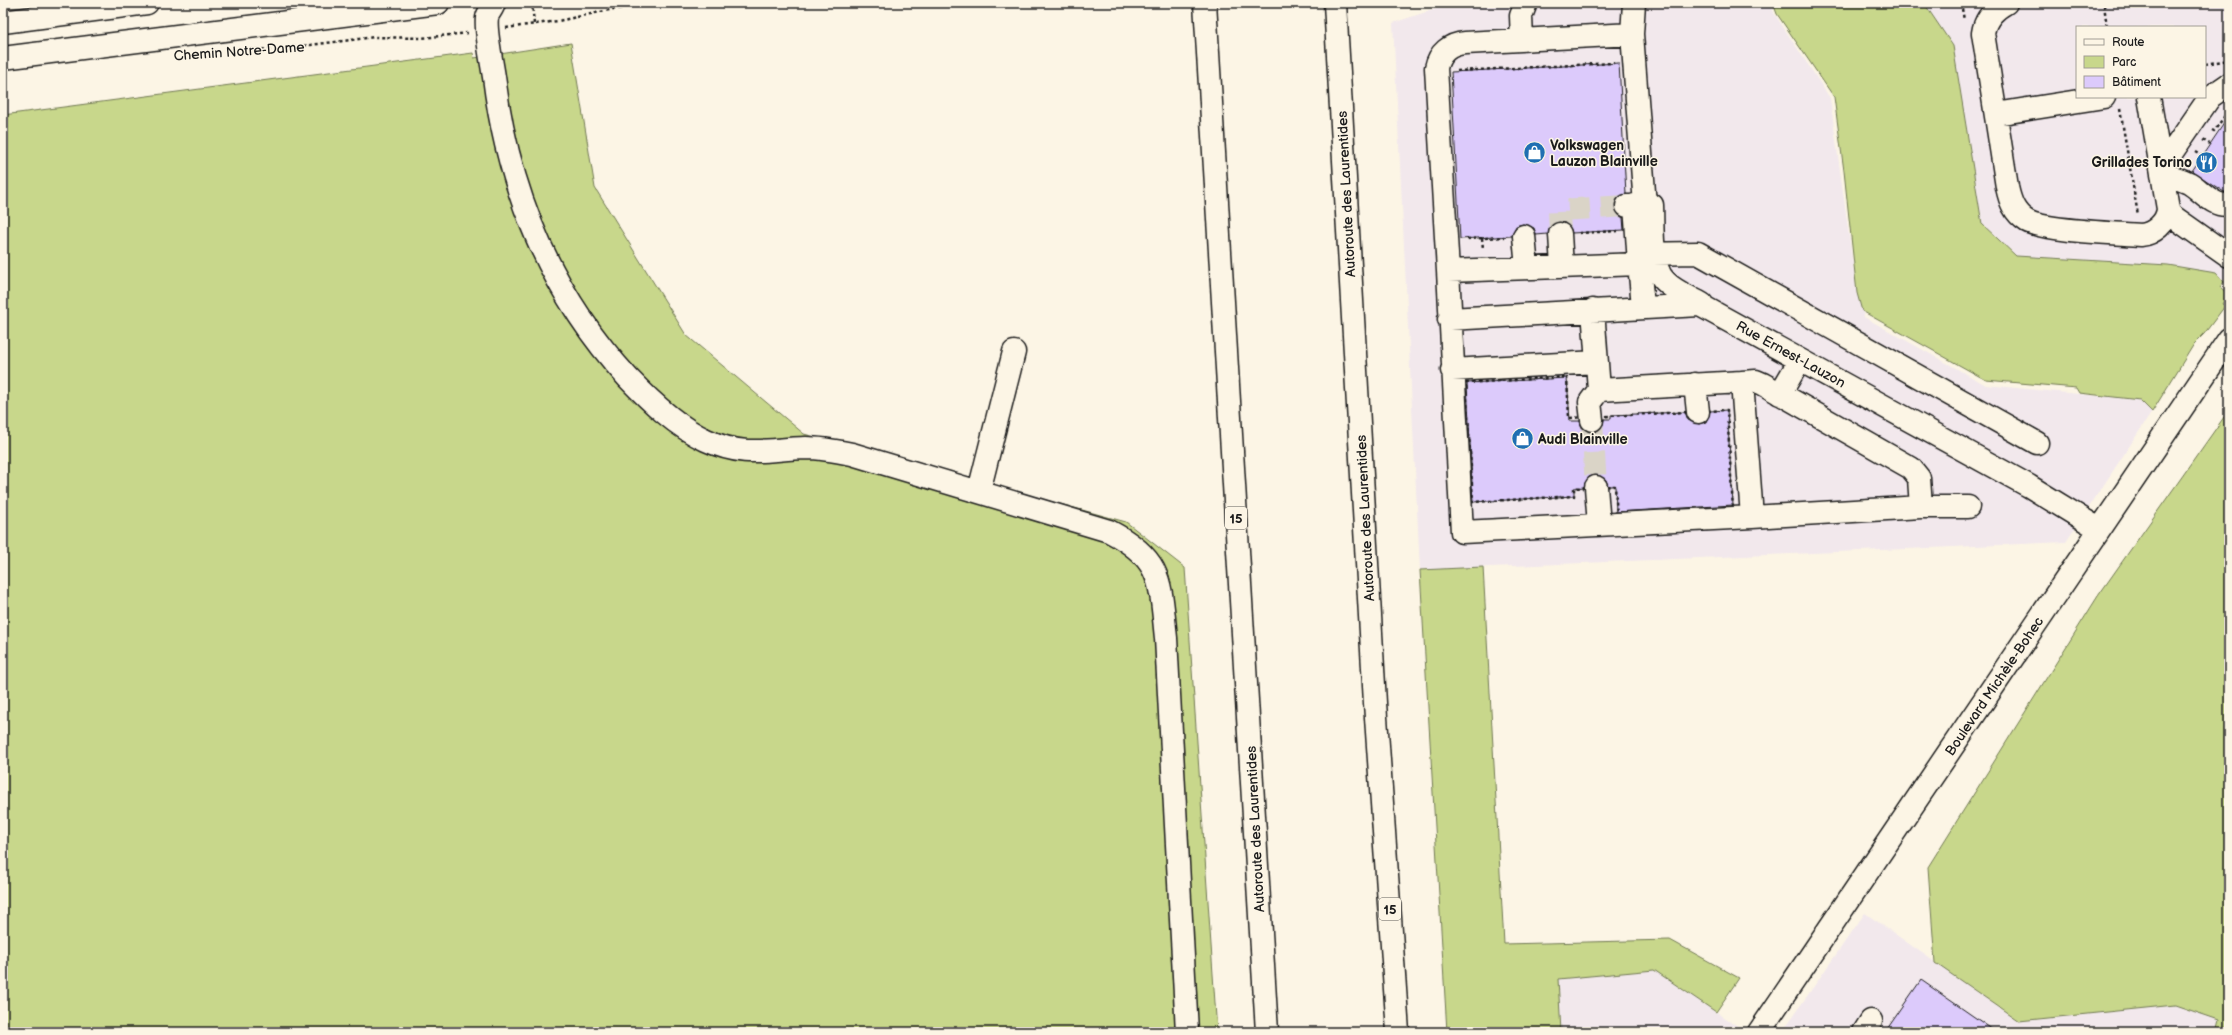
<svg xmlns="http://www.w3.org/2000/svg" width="2232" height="1035" font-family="'Balsamiq Sans',sans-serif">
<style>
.built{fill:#f2e8ec;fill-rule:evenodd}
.green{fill:#c8d78b;stroke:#727a54}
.building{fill:#dccafb;stroke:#1c1c1c}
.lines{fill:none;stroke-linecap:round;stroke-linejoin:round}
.minor-tunnel{stroke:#dad4c7;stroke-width:22;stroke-dasharray:22 11;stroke-linecap:butt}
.minor-casing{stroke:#1c1c1c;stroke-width:25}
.highway-casing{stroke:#1c1c1c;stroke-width:25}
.path{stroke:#1c1c1c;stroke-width:2.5;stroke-dasharray:3 3;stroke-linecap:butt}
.minor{stroke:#fcf5e5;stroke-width:22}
.highway{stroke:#fcf5e5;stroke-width:22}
.labels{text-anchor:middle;stroke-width:3;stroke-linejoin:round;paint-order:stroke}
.shield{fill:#fcf5e5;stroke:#5f5d58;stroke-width:1}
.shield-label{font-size:13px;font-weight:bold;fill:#1c1c1c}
.street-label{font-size:14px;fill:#1c1c1c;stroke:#fcf5e5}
.poi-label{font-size:14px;font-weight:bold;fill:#1c1c1c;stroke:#fcf5e5;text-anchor:start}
</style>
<rect width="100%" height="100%" fill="#fcf5e5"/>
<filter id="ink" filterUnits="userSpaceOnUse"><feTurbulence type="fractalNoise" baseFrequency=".025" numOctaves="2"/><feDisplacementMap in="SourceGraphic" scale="8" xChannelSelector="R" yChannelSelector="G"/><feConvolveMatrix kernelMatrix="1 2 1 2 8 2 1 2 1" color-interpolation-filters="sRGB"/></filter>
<g filter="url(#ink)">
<path class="built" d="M1453,3H1771L1774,13L1830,98L1857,293L1864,317L1986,385L2140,400L2152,412L2066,542L1420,570L1393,23Z
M1924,3H2229V272L2224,280L2216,273L2168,265L2016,256L1982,224L1953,46ZM2077,27H2205V97H2077Z
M1865,913L2019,1021L2175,1005L2219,1020L2216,1032H1782Z
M1654,970L1739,1027L1736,1032H1561L1558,979Z"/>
<path class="green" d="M1773,3H1924L1953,46L1982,224L2016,256L2168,265L2216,273L2224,282L2220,287L2228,294L2222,304L2225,306L2204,334L2194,344L2152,412L2140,400L2079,393L2076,388L1986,380L1862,311L1857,293L1844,171L1834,97L1777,14Z
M571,43L595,188L686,335L804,434L1126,522L1185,568L1217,1032H3V115L473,53L474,58Z
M2229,410V1032H2216L2219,1020L2175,1005L2019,1021L1935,963L1928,867L2098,596Z
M1483,567L1504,944L1670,940L1739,978L1716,1012L1654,970L1558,979L1561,1032H1447L1420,570Z"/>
<path class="building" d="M1619,63L1626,194L1616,200L1615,206L1617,213L1623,218L1624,230L1572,233L1570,227L1560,222L1553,224L1548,234L1536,235L1534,228L1523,224L1516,226L1512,236L1460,239L1451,72Z
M2229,116V192H2224L2192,171Z
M1567,378L1570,421H1580L1582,428L1587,432L1599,430L1603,425L1604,419H1611V415L1685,412L1688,420L1699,424L1706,422L1710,411L1727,410L1733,505L1616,512L1615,486H1608L1606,480L1595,475L1589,477L1584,487L1574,488V496L1473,502L1467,383Z
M1921,980L1996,1032H1885Z"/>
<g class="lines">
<path class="minor-tunnel" d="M1560,234L1559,210L1627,206
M1592,420L1596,487"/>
<defs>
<path id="minor" d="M494,3C493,9 488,12 487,18C485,30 492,63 494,77C508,190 551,294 628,378C650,401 677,427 706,440C745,458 767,449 806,448C822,448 837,451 852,454L1109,531C1163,559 1160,582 1166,638L1187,1032
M2006,3C1993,10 1985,19 1983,33L2007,187C2010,201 2014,213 2027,221C2045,231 2116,233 2141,235C2153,234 2167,223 2168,209L2149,97
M3,22L147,3
M1632,34L1634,3
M1522,40L1521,16L1526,3
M3,58L438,3
M1996,114L2104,97
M2160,163L2168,158L2210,97L2229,84
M2162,175C2171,176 2180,179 2189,183C2200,189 2215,209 2229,204
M1635,205L1639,264
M1627,206L1652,205C1653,225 1650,267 1665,281C1674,291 1690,297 1702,304
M2168,213L2229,256
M1560,234L1562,267
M1524,236L1527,268
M1638,254L1698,253L2037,443
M1448,271L1436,68C1439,53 1450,44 1465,43L1632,34L1645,205
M1643,306L1639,264L1448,271L1462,532L1752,517
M1593,310L1599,390L1742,382L1752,517L1921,507L1919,478L1911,468L1763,384L1756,381L1742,382
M1449,319L1700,305L2029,486L2099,529
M1452,370L1597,362
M1695,384L1698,412
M1780,394L1800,360
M1592,420L1590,402L1599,390
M1596,487L1599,525
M979,491L1014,352
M1921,507H1968
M1759,1032L2229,339
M1864,1032L1871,1021"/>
<path id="highway" d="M1205,3L1267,1032
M1335,3L1375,703L1398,1032"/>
</defs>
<use href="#minor" class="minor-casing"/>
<use href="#highway" class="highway-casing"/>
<path class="path" d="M532,3L534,24
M1961,3L1964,20
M2104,5L2107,27
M506,28L558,21L614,9L656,3
M244,50L278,49L375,37L422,38L468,33
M2205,64L2229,60
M1457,71L1614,63
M2120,109L2138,215
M2212,130L2214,131L2229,110
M2203,140L2210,144
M2195,152L2202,156
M1579,233L1618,231
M1482,238L1483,249
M1467,239L1504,237
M1567,377L1569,418L1727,410L1733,509L1617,516L1615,486L1574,488V496L1473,502L1466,383Z"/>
<use href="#minor" class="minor"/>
<use href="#highway" class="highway"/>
</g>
</g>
<defs>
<symbol id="shop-disc" viewBox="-11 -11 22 22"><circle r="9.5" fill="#1f6fb2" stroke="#fcf5e5"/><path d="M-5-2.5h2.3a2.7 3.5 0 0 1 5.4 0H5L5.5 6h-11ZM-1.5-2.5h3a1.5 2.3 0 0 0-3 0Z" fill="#fff"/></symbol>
<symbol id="restaurant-disc" viewBox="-11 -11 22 22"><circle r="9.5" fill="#1f6fb2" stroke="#fcf5e5"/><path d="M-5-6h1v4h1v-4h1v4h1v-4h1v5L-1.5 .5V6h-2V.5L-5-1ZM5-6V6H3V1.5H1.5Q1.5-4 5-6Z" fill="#fff"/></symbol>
</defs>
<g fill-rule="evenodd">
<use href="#shop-disc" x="1522" y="140" width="25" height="25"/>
<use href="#restaurant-disc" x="2194" y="150" width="25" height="25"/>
<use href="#shop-disc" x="1510" y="426" width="25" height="25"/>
</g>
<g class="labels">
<g class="shield">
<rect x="1225" y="507" width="22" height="22" rx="3"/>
<rect x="1379" y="898" width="22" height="22" rx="3"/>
</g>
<g class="shield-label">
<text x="1236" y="523">15</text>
<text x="1390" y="914">15</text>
</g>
<g class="street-label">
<text transform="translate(239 51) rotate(-4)" y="5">Chemin Notre-Dame</text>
<text transform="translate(1346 194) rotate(-93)" y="5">Autoroute des Laurentides</text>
<text transform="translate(1791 354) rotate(29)" y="5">Rue Ernest-Lauzon</text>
<text transform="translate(1365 518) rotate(-93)" y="5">Autoroute des Laurentides</text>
<text transform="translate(1994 686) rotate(-56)" y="5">Boulevard Michèle-Bohec</text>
<text transform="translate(1255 829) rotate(-93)" y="5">Autoroute des Laurentides</text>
</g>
<g class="poi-label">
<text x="1550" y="150">Volkswagen<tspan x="1550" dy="16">Lauzon Blainville</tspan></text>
<text x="2192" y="167" text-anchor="end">Grillades Torino</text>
<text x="1538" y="444">Audi Blainville</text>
</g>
</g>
<rect width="2232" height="1035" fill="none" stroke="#fcf5e5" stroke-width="16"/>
<rect x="8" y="8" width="2216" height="1019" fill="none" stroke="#1c1c1c" stroke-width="1.5" filter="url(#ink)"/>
<rect x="2076" y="26" width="130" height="72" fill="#fcf5e5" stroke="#a29e95"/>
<rect x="2084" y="39" width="20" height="6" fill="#fcf5e5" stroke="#a29e95"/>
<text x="2112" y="46" font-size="12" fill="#1c1c1c">Route</text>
<rect x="2084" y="56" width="20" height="12" fill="#c8d78b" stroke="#a29e95"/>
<text x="2112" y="66" font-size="12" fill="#1c1c1c">Parc</text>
<rect x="2084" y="76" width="20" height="12" fill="#dccafb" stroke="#a29e95"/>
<text x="2112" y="86" font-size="12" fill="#1c1c1c">Bâtiment</text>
</svg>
